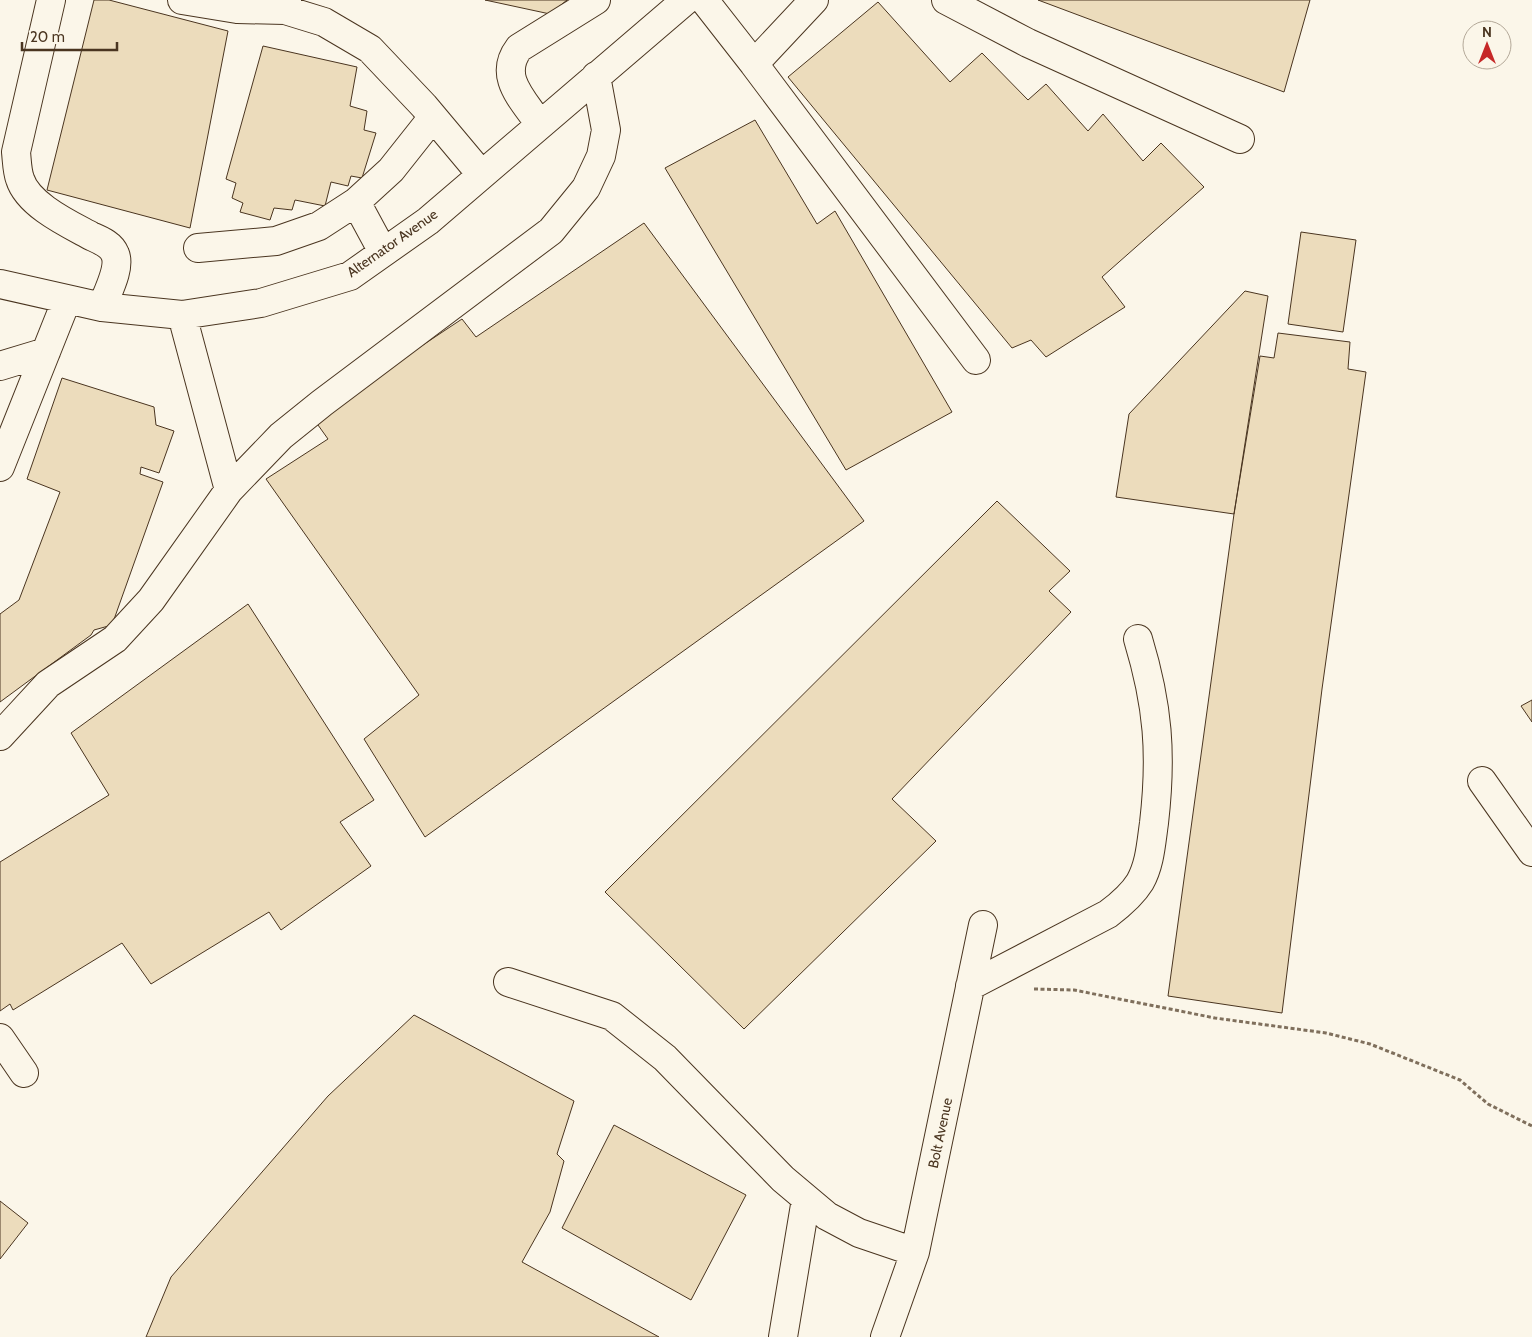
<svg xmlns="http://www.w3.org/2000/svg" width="1532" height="1337" font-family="Cabin,sans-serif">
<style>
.building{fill:#ecdcbc;stroke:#4a3520}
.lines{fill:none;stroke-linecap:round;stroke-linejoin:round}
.minor-casing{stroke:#4a3520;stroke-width:30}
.path{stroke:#7f6f5c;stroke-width:3;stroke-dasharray:4 2.5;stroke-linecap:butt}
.minor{stroke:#fbf6e9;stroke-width:28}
.labels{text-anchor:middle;stroke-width:4;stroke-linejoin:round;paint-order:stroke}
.street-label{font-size:14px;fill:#4a3520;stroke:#fbf6e9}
</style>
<rect width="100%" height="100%" fill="#fbf6e9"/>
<path class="building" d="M94,0H109L228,31L190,228L47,190Z
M485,0H567L550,14Z
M1038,0H1310L1284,92Z
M878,2L950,82L982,53L1028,100L1046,84L1088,131L1103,114L1143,161L1161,143L1204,187L1102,277L1125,307L1046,357L1031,340L1012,348L788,77Z
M263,46L357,67L350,106L367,111L364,130L376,133L362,178L351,176L348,186L331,182L325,206L295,200L292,210L274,208L270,220L240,212L243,203L232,198L236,183L226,179Z
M755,120L817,224L835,211L952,412L846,470L665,168Z
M644,223L864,521L425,837L364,739L419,695L266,479L328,439L313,418L462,319L476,337Z
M1301,232L1356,240L1343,332L1288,324Z
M1245,291L1268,296L1234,514L1116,497L1129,414Z
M1278,333L1350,342L1348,369L1366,372L1322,689L1282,1013L1168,996L1234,514L1260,356L1274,358Z
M62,378L154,407L156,425L174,431L159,473L141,467L140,474L163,482L112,625L94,630L91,635L0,702V614L19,600L60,492L27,479Z
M997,501L1070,571L1049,591L1071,612L892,799L936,841L744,1029L605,892Z
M248,604L374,800L340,822L371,866L281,930L269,912L151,984L122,943L13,1010L10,1004L0,1011V862L109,795L71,733Z
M1532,700V722L1521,706Z
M414,1015L574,1101L557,1154L564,1161L550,1212L522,1262L659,1337H146L171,1277L328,1096Z
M614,1125L746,1195L691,1300L562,1228Z
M0,1201L28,1223L0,1259Z"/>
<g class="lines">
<defs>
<path id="minor" d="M51,0L16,152C17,161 17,171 20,179C28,205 69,224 91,236C100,240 111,244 115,254C121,268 107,293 102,307
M182,0L237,9L285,10L287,0
M704,0L754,64
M814,0L754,64L976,360
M946,0L1028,43L1240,139
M285,10L324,22L370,49L424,106L481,174
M540,125C524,100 497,77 519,48L596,0
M356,202L383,252
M198,248L276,241L319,226L356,202L391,170L433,117
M0,284L102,307L182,315L261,303L350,276L428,221L686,0
M182,315L229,490
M0,366L46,352
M0,467L67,299
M0,736L48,684L115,639L151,600L229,490L281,436L322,403L551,231L586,188L601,156L606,130L596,76
M1482,781L1532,852
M508,982L612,1016L665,1058L783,1179L827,1216L859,1233L915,1252
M970,986L1108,914C1120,905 1132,895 1140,882C1150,864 1151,844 1154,823C1162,754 1158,705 1138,639
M0,1038L24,1073
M783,1337L806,1199
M885,1337L915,1252L983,925"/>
</defs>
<use href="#minor" class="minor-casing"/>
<path class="path" d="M1034,989L1074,990L1215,1018L1326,1033L1370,1044L1460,1080L1488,1104L1532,1126"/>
<use href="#minor" class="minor"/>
</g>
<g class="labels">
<g class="street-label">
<text transform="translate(392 243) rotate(-35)" y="5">Alternator Avenue</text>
<text transform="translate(940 1133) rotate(-78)" y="5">Bolt Avenue</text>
</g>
</g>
<g transform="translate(1487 45)"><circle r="24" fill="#fbf6e9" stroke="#b4a999"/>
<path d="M0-4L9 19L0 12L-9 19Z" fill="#c62828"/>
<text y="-8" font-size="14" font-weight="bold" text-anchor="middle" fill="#4a3520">N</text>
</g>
<path d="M22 42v8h95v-8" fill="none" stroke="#4a3520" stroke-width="2.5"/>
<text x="30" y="42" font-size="15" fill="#4a3520" stroke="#fbf6e9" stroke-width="4" paint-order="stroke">20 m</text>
</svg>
